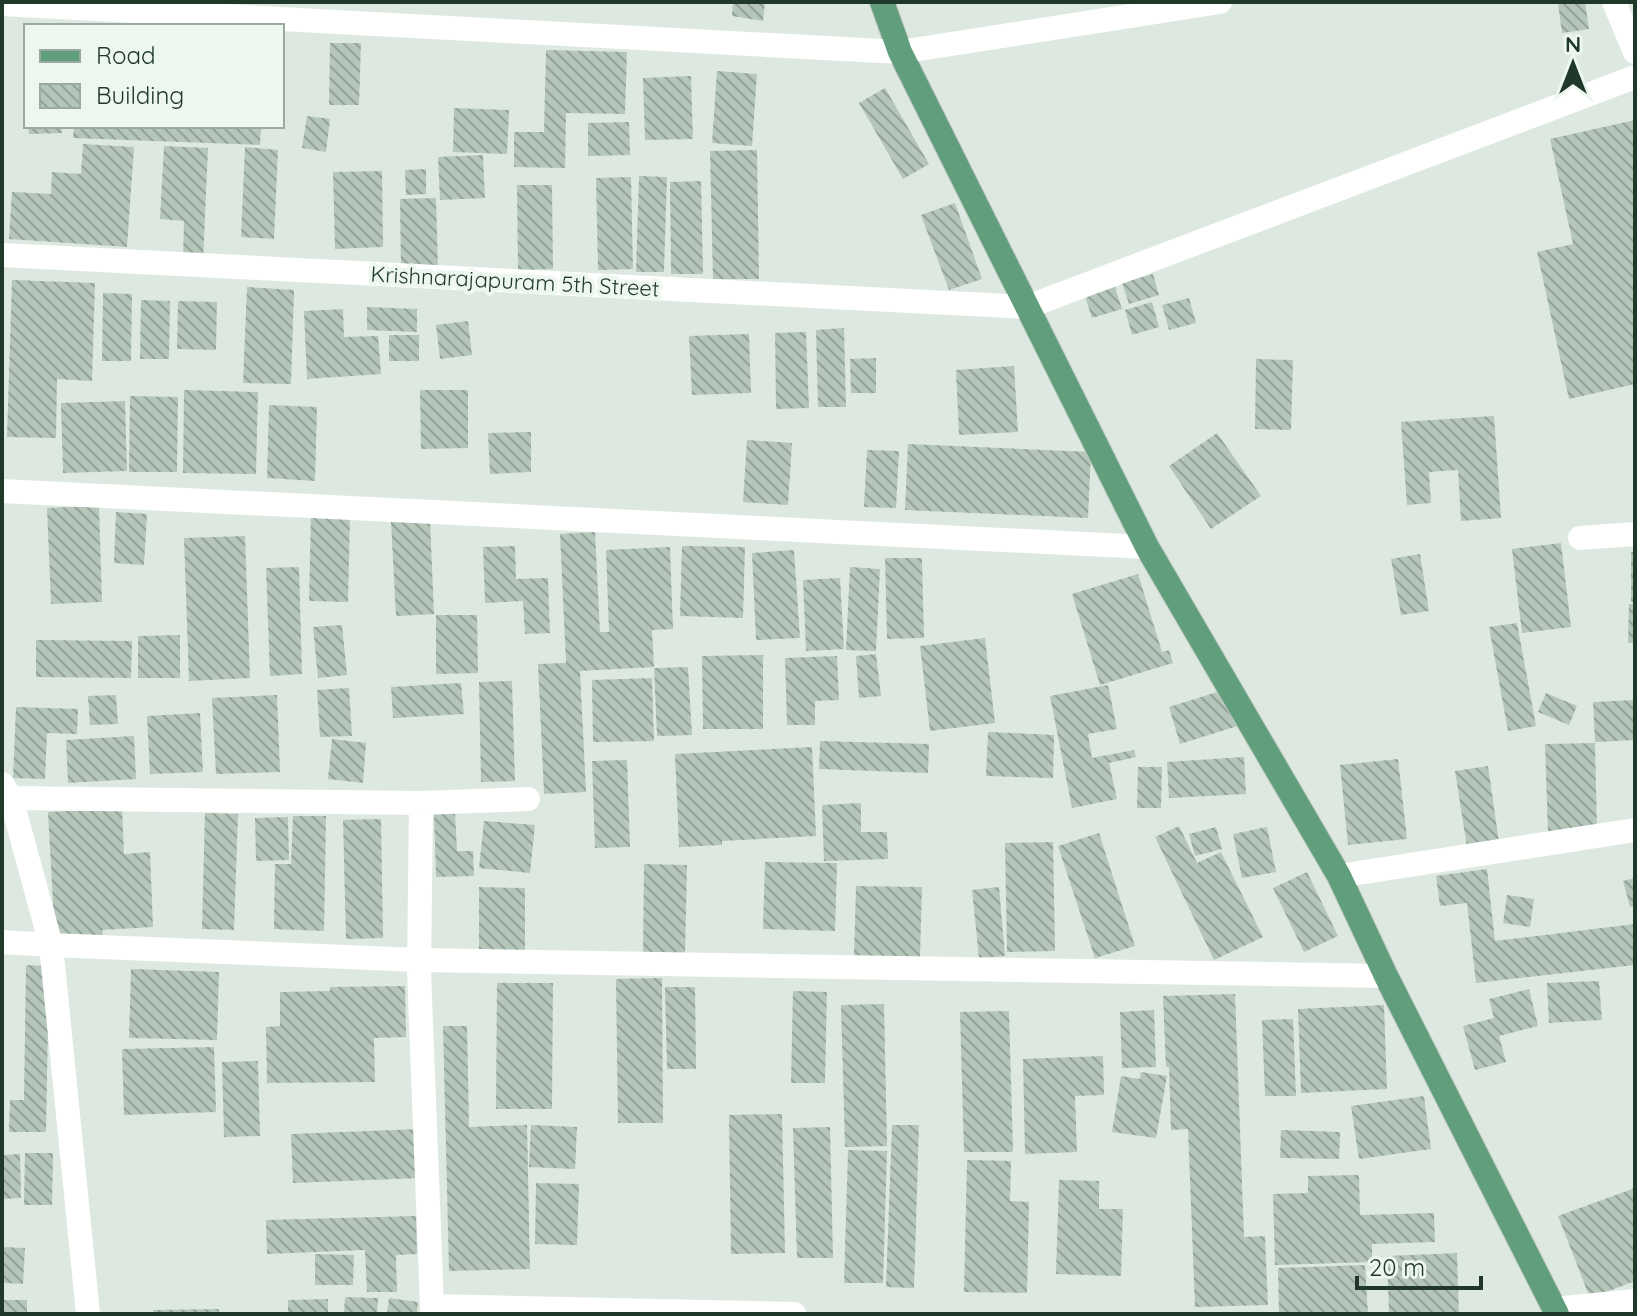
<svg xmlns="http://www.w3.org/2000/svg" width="1637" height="1316" font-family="Quicksand,sans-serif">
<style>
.building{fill:url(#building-back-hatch)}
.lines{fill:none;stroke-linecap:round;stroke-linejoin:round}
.major-casing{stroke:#c0c7c3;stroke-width:26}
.minor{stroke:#fff;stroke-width:24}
.major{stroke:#619f7c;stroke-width:24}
.labels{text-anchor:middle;stroke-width:8;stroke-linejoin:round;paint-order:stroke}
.street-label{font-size:22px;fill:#1f382a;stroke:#edf6ef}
</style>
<defs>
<pattern id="building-back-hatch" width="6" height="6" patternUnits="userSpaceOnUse" patternTransform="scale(2)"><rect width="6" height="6" fill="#b5c6bb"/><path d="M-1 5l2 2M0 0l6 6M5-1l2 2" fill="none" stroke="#93a298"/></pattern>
</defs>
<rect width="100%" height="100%" fill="#dde9e0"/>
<path class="building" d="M733,2H765L763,21L732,16Z
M1585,2L1589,29L1562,33L1558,3Z
M330,43H361L359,105H329Z
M546,50L627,52L625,114L566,113L565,168L514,167V132H544Z
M717,71L757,74L752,146L712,143Z
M691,76L693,139L645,140L643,78Z
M885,88L929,164L903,179L859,103Z
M454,108L509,110L507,154L453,152Z
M307,116L330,119L326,152L302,148Z
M1635,120V384L1569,399L1537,252L1573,244L1550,139Z
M629,122L630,155L588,156V123Z
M28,126H61L62,133L29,134Z
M74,126H261L260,145L73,138Z
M83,144L134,147L127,247L9,239L12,192L51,194L52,172L81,174Z
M164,146L208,148L203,261H183L184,221L160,219Z
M245,147L278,150L274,239L241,237Z
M757,150L759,279H713L710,151Z
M483,155L485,198L440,200L438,157Z
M426,169V194L406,195L405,170Z
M382,171L383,247L335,249L333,172Z
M639,176L667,177L664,272H636Z
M631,177L633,269L598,270L596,178Z
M701,181L703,274H671L670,182Z
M517,185H552L553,269L518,270Z
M436,198L438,269L401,270L400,199Z
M955,203L982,279L949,290L921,215Z
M1153,274L1159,295L1129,304L1122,283Z
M12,280L95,283L92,381L57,379L56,438L7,437Z
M247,287L294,290L291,384L243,383Z
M1115,287L1122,309L1092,318L1085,296Z
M103,293L132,294L131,361H102Z
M1189,298L1196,323L1169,330L1162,305Z
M141,300L170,301L169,359H140Z
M178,301L217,302L216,350L177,349Z
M1152,302L1159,327L1132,335L1125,310Z
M367,307L417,309V332L367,330Z
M343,309L344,337L378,336L381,374L307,379L304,311Z
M468,321L472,355L440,359L436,325Z
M844,328L846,407H818L816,330Z
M806,332L809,408L776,409L775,333Z
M749,334L751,393L692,395L689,336Z
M389,335H419V361H389Z
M876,358V393H851L850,359Z
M1256,359L1293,360L1291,430L1255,429Z
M1014,366L1018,432L959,435L956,370Z
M184,390L258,392L256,474L183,473Z
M420,390H468V448L421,449Z
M130,396L178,397L177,472H129Z
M125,401L127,471L63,473L61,403Z
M269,405L317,407L315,481L267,478Z
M1494,416L1501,518L1461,521L1458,470L1429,472L1431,503L1407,505L1401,422Z
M531,432V472L490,474L488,433Z
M1217,433L1261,496L1211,529L1169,466Z
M747,440L792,443L788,505L743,502Z
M908,444L1091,452L1088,518L905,510Z
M867,450L899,451L896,508L864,507Z
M99,506L102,602L51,604L47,508Z
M116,512L147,514L144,565L114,563Z
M311,513L350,514L348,602L309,601Z
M430,520L434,614L396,616L391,522Z
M595,532L600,632H609L606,550L670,547L673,629L652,630L654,667L580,671L586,792L544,794L538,664L566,663L560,534Z
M245,536L250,678L189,681L184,538Z
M1561,543L1571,627L1522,633L1512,549Z
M515,546L516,579L548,578L550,633L525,634L523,601L485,603L483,547Z
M682,546L745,547L743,618L680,616Z
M794,550L800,638L756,640L752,553Z
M1631,552H1635V602H1631Z
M1420,554L1429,611L1401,615L1391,559Z
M885,558H922L924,638L887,639Z
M299,567L302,674L270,676L266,568Z
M850,567L880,569L876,651L846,650Z
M1138,574L1162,652L1169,650L1173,663L1100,685L1072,594Z
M840,578L844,649L806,651L803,580Z
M1629,604H1635V643H1628Z
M436,615H477L478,673L436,674Z
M1517,623L1536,726L1508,731L1489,627Z
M342,625L347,675L318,678L313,627Z
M180,635V678H138V636Z
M985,638L995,723L930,731L920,646Z
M36,640L132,641L131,678L36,677Z
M876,654L881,696L859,698L856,656Z
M763,655V729H703L702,656Z
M837,656L839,700L815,701V725H787L785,658Z
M688,667L692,735L657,736L654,668Z
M652,678L654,741L593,742L592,680Z
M512,681L515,781L481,782L479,682Z
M461,683L464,714L393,718L391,687Z
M1108,685L1117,729L1088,734L1092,758L1134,750L1136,757L1109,763L1117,799L1072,808L1050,696Z
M349,688L352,736L320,737L317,690Z
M1230,688L1241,725L1180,744L1169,707Z
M1546,693L1577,706L1569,725L1538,712Z
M116,695L118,724L90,725L88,696Z
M277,695L280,772L216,774L212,698Z
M1635,700V740L1595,742L1593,702Z
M16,707L78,709L77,734L47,733L45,779L13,778Z
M200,713L203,772L150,774L147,716Z
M988,732L1054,735L1053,778L986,776Z
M134,736L136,779L68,783L66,740Z
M332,739L366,743L363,783L328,779Z
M820,741L929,744L928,773L819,769Z
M1595,743L1597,832L1548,833L1545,744Z
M812,747L816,836L722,841V845L679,847L675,754Z
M1244,757L1246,794L1169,798L1167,762Z
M1398,759L1407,839L1348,845L1340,765Z
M627,760L630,847L595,848L592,761Z
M1488,766L1499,842L1467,847L1455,771Z
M1138,767H1162L1161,808H1137Z
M861,803V832H887L888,859L824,861L822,805Z
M122,808L124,854L150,852L153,927L102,930L103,936L55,938L48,812Z
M455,812L457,851H473L474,876L436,877L434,813Z
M205,813L238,814L234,930L202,929Z
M293,816H326L324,931L274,929L275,864H291Z
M288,817L289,860L256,861L255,818Z
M381,819L383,938L346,939L343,820Z
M484,821L535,825L530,873L479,868Z
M1179,826L1197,863L1221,852L1263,937L1214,960L1155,837Z
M1216,827L1222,849L1195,856L1189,834Z
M1267,827L1276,872L1242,878L1233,834Z
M1099,833L1135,946L1095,958L1058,846Z
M1053,842L1055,951L1007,952L1005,843Z
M765,862L837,863L835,931L763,929Z
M644,864L687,865L685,954H643Z
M1487,869L1495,941L1635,924V965L1476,983L1467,903L1440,906L1436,876Z
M1307,872L1338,936L1304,952L1273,888Z
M1635,878V906L1630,907L1623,881Z
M856,886L922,887L920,957L854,956Z
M479,887L525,888V956H479Z
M999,887L1005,956L979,958L972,890Z
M1507,895L1534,899L1530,927L1503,923Z
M26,965L49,966L46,1132H9L10,1100H24Z
M131,969L219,972L217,1040L129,1038Z
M662,978L663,1123H618L616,979Z
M1599,981L1602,1020L1549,1023L1547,983Z
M497,983H553L552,1109H496Z
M405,986L406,1037L374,1038L375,1082L267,1083L266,1027L280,1026V992L330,991V987Z
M665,987H695L696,1069H667Z
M1529,989L1538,1026L1499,1036L1506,1062L1475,1070L1463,1026L1494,1018L1489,999Z
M793,991L827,992L825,1083H791Z
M1235,994L1244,1237L1265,1236L1268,1305L1195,1307L1188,1129L1171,1130L1169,1067H1166L1163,996Z
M884,1004L887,1146L845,1147L841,1005Z
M1384,1005L1387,1089L1301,1093L1298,1009Z
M1154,1010L1156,1067L1122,1068L1120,1012Z
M1009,1011L1013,1152H964L960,1012Z
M1293,1019L1296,1096H1265L1262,1020Z
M443,1026H467L469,1127L527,1125L530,1269L449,1271Z
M214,1047L216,1112L124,1115L122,1049Z
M1103,1056L1104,1095L1075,1096L1077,1152L1025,1154L1023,1059Z
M258,1061L260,1136L224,1137L222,1062Z
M1141,1072L1167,1076L1156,1138L1112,1132L1121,1076L1140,1079Z
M1424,1096L1431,1149L1359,1159L1351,1106Z
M782,1114L785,1253L731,1254L729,1115Z
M531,1125L577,1127L575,1169L529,1167Z
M892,1125H919L914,1288L886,1287Z
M830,1127L833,1258H797L793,1128Z
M420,1129L421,1178L293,1183L291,1134Z
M1281,1130L1340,1132L1339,1159L1280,1158Z
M848,1150L887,1151L883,1283H844Z
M25,1153H53L52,1205H24Z
M20,1154L21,1198L2,1199V1155Z
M967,1160L1011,1161L1010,1201L1029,1202L1027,1293L964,1292Z
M1359,1175L1360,1215L1434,1213L1435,1242L1372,1244V1262L1275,1265L1273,1194L1308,1193V1176Z
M1059,1180L1099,1181V1209H1123L1121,1276L1056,1274Z
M536,1183L579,1184L577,1245L535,1244Z
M1635,1188V1281L1590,1298L1558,1216Z
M416,1216L417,1254L396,1255L397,1292H367L365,1250L267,1254L266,1220Z
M2,1247L25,1248L23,1284L2,1283Z
M1457,1253L1459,1314H1389L1387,1256Z
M315,1254L354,1255L353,1285H315Z
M1365,1265L1368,1314H1279L1278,1268Z
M345,1297L378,1298L377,1314H344Z
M389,1298L418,1302L417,1314H387Z
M328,1299V1314H288V1300Z
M2,1300H27V1314H2Z
M219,1309V1314H154L153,1310Z"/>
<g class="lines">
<defs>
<path id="major" d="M882,2L900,52L1147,547L1339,876L1386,976L1557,1314"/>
</defs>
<use href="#major" class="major-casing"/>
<path class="minor" d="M1614,2L1635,52
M2,4L900,52L1220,2
M2,255L1027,307L1635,77
M2,491L1147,547
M1580,538L1635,534
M2,784L11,798L421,803L528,799
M11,798L51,945L419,960L1386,976
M421,803L419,972L432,1306
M1339,876L1635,830
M2,942L51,945L88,1314
M1554,1309L1635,1301
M432,1314V1306L794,1314"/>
<use href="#major" class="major"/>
</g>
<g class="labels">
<g class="street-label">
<text transform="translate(515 281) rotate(3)" y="8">Krishnarajapuram 5th Street</text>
</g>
</g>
<rect width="1637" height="1316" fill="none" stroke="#1f382a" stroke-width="8"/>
<rect x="24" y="24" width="260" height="104" fill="#edf6ef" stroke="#9baaa0" stroke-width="2"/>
<rect x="40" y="50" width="40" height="12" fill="#619f7c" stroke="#9baaa0" stroke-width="2"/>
<text x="96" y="64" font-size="24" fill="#1f382a">Road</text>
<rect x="40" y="84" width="40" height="24" fill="url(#building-back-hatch)" stroke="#9baaa0" stroke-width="2"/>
<text x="96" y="104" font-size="24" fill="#1f382a">Building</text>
<g transform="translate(1573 64)" stroke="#edf6ef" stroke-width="6" paint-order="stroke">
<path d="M0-6L14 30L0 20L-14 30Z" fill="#1f382a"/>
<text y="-12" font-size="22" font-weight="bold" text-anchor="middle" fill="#1f382a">N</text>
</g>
<path d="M1357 1276v12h124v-12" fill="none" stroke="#1f382a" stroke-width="4"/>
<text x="1369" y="1276" font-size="24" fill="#1f382a" stroke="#edf6ef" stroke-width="6" paint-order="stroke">20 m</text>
</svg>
